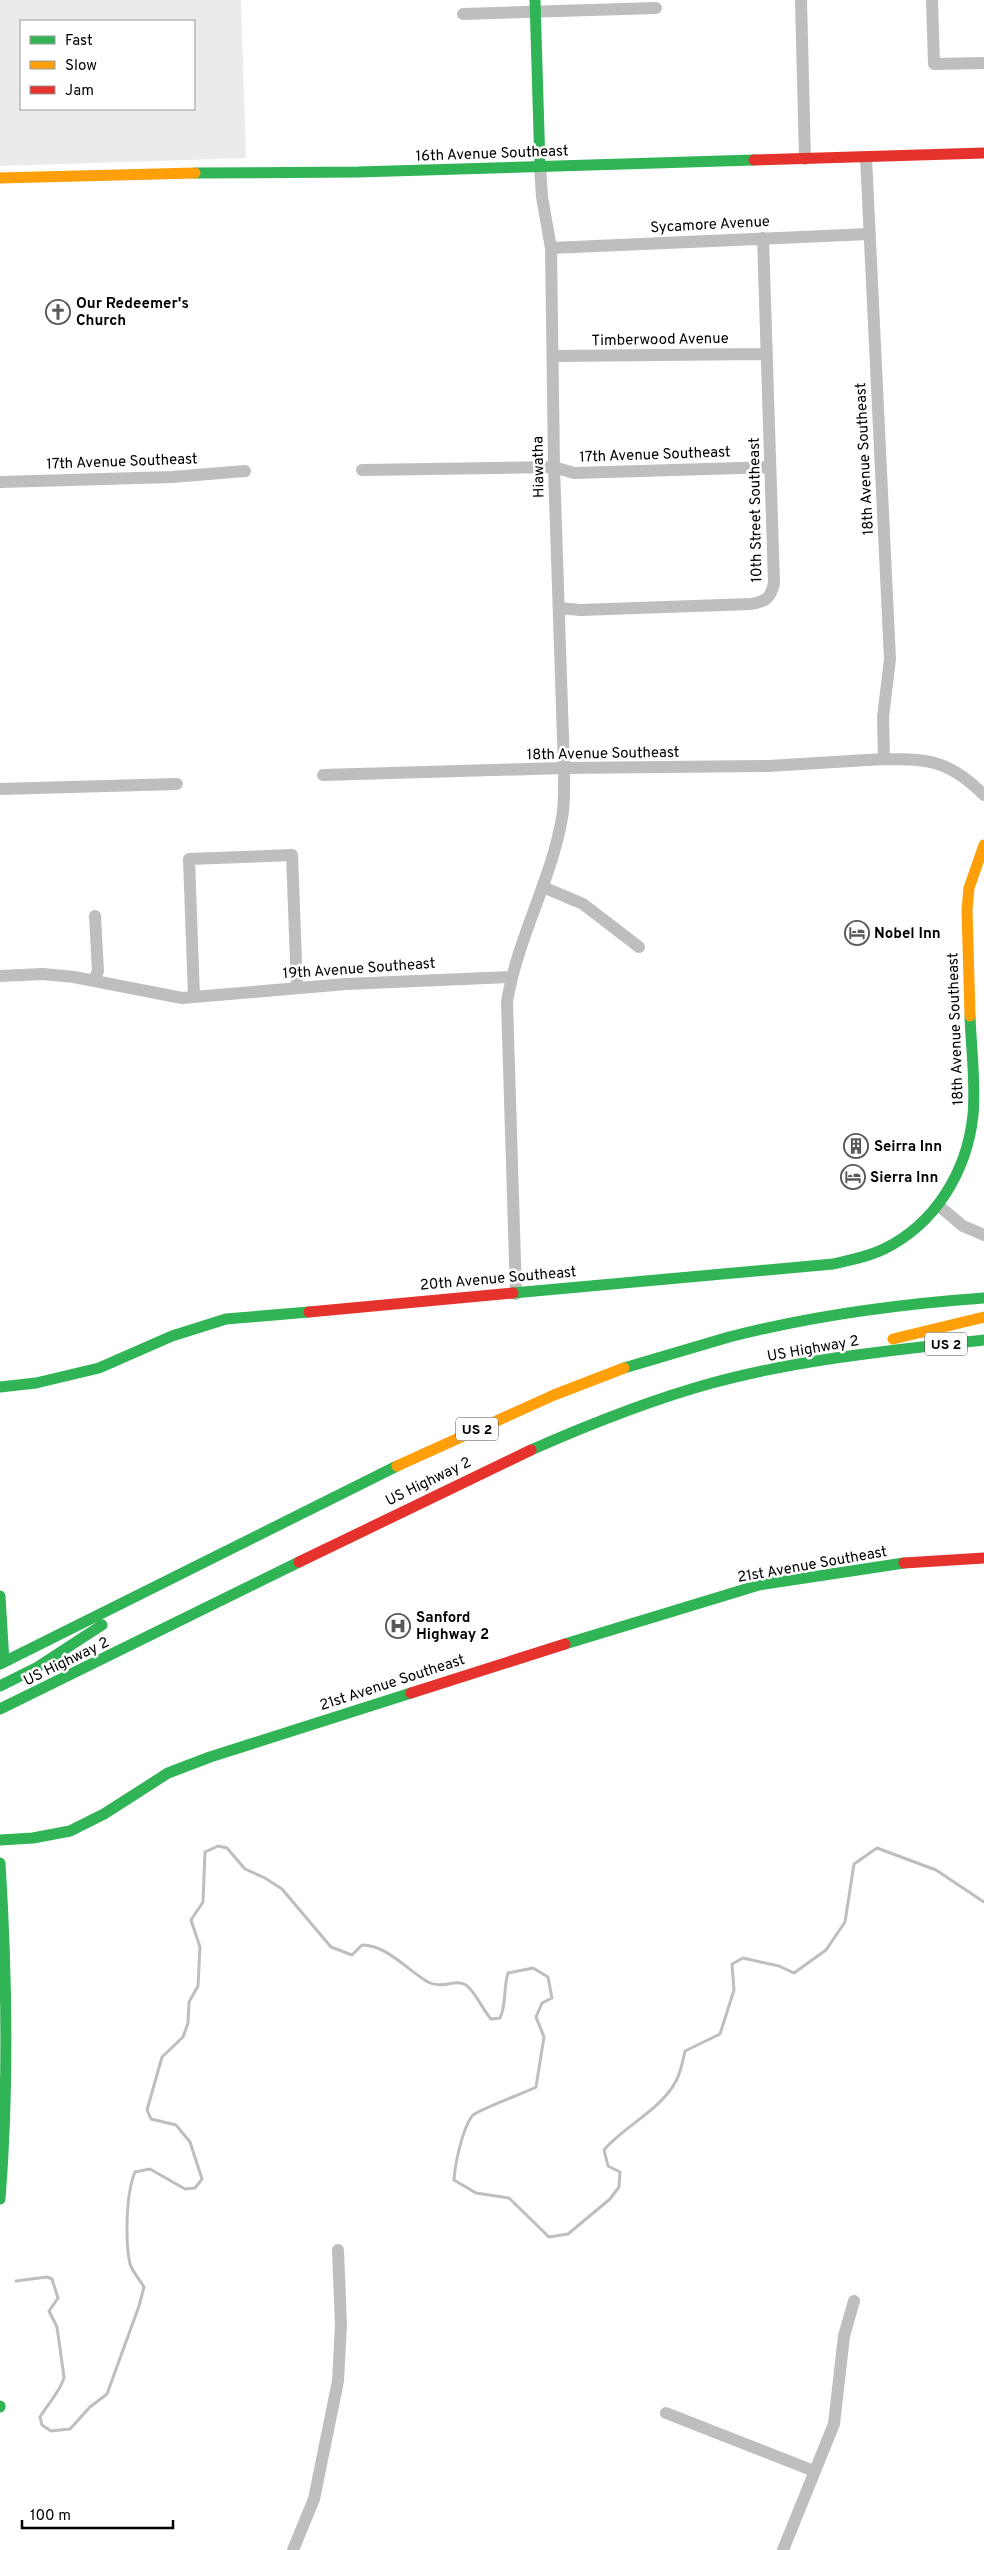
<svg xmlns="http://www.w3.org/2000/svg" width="984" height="2550" font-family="Overpass,sans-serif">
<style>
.green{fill:#ebebeb;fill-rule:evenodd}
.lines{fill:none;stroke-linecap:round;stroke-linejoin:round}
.stream{stroke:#bebebe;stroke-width:3}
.street{stroke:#bebebe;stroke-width:12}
.fast{stroke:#30b455;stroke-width:11}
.slow{stroke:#ff9f0a;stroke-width:11}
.jam{stroke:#e5322d;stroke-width:11}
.labels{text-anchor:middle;stroke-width:5;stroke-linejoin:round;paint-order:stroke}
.shield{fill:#fff;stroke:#4c4c4c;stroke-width:1}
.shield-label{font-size:14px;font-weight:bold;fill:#000}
.street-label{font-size:15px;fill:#000;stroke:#fff}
.poi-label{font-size:15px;font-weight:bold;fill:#000;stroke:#fff;text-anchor:start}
</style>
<rect width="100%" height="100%" fill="#fff"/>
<path class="green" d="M0,0H241L246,158L0,166ZM194,21V109H21V21Z"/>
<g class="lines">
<path class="stream" d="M16,2281L47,2277L52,2279L58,2298L49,2311L57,2327L64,2377C62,2389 47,2405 40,2417L42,2425L51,2431L70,2429L90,2407L107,2394L139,2306L144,2287C140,2280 132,2271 130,2264C125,2241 126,2193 135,2172L150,2169L185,2189L195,2188L202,2179L190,2142L176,2125L151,2119L147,2110L162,2057L183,2037L188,2023L189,2002L198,1986L200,1947L191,1920L203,1902L205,1852L218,1846L227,1848L245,1869L265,1878L282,1889L331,1947L352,1955L362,1945C387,1945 407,1970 428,1982C443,1990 455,1978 466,1985C474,1990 483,2010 491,2019L500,2018C507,2003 503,1988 508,1973L533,1968L548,1977L552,1998L542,2003L536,2017L544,2037L536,2087C525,2093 476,2110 472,2116C462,2130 455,2164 454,2180L476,2193L509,2198L549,2237L568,2234L610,2199L619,2187L620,2172L608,2166L604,2150C625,2125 660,2111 676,2081C681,2072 683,2060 685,2051L720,2034L734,1990L732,1964L743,1958L779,1966L794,1973L826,1950L845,1922L854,1864L877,1848L936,1870L984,1902"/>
<path class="street" d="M801,0L805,159
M932,0L934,64L984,63
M463,14L656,8
M551,248L869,234
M554,356L767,354
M362,470L554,467L574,473L770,467
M0,482L172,477L245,471
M559,608L580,610L751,604C765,602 771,598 774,583L763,238
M884,759C930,759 950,761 984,795
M323,775L564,768L768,766L884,759L883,717L890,659L866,157
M0,789L177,784
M543,887L583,904L639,947
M0,976L43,974L74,977L182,998L346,984L511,977
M94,980L98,971L95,916
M194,997L189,859L292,855L297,988
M939,1206L963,1226L984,1235
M516,1294L507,1002C517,939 551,881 562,818C565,802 564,784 564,768L554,467L551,248L542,197L540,166
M666,2413L814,2471
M293,2550L314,2499L338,2381L341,2325L338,2250
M783,2550L834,2424L844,2336L854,2301"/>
<path class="fast" d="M535,0L540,166
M195,173L358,172L754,160
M513,1293L833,1264C850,1260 868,1257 884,1249C935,1224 967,1172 973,1115C976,1083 971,1048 970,1016
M624,1368C659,1358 694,1347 729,1337C811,1316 900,1304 984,1298
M0,1387L36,1383L99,1368L172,1336L226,1319L309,1312
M531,1450C590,1424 650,1400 712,1383C800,1359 893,1350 984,1340
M0,1596L4,1662
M565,1644L759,1585L904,1563
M0,1664L397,1466
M0,1686L36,1668L102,1625
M0,1709L299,1562
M0,1840L33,1838L70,1831L104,1814L168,1773L210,1757L411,1693
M0,1863C7,1975 9,2087 0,2199
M0,2406V2407"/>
<path class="slow" d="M0,178L195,173
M970,1016L967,910L969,888L984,845
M893,1339L984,1317
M397,1466L554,1395L624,1368"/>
<path class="jam" d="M754,160L984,153
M309,1312L513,1293
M299,1562L531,1450
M904,1563L984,1558
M411,1693L565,1644"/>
</g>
<defs>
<symbol id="church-ring" viewBox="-11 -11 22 22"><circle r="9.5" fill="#fff" stroke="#595959" stroke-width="1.5"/><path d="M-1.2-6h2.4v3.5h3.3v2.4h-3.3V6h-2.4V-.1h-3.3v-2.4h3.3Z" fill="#595959"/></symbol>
<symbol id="hotel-ring" viewBox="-11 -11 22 22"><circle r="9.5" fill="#fff" stroke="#595959" stroke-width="1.5"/><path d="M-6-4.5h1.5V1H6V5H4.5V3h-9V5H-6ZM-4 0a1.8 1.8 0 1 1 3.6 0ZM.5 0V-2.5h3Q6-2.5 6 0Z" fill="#595959"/></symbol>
<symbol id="building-ring" viewBox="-11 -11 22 22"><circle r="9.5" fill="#fff" stroke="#595959" stroke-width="1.5"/><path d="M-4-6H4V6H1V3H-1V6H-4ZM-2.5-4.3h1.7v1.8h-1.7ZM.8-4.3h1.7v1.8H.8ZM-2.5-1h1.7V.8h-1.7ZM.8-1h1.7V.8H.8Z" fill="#595959"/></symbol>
<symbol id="hospital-ring" viewBox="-11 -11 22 22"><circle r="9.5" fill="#fff" stroke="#595959" stroke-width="1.5"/><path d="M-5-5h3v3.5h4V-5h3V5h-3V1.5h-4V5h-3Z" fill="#595959"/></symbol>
</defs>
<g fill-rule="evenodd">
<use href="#church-ring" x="44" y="298" width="28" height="28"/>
<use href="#hotel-ring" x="843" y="919" width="28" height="28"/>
<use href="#building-ring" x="842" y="1132" width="28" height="28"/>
<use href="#hotel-ring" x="839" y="1163" width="28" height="28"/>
<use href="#hospital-ring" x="384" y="1612" width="28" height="28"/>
</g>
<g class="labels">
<g class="shield">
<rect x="925" y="1332.5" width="42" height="23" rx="4"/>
<rect x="456" y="1417.5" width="42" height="23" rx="4"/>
</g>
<g class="shield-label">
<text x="946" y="1349">US 2</text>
<text x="477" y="1434">US 2</text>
</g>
<g class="street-label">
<text transform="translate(492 153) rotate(-2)" y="5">16th Avenue Southeast</text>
<text transform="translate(710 224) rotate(-3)" y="5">Sycamore Avenue</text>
<text transform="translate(660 339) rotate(-1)" y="5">Timberwood Avenue</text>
<text transform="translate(655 454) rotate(-2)" y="5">17th Avenue Southeast</text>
<text transform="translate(864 459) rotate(-93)" y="5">18th Avenue Southeast</text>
<text transform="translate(122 461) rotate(-2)" y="5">17th Avenue Southeast</text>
<text transform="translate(538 467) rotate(-91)" y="5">Hiawatha</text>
<text transform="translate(755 510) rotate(-91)" y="5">10th Street Southeast</text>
<text transform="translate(603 753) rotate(-1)" y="5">18th Avenue Southeast</text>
<text transform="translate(359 968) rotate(-4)" y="5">19th Avenue Southeast</text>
<text transform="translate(955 1029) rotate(-92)" y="5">18th Avenue Southeast</text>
<text transform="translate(498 1278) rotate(-5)" y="5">20th Avenue Southeast</text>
<text transform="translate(813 1348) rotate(-10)" y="5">US Highway 2</text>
<text transform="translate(428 1481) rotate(-26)" y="5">US Highway 2</text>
<text transform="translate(812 1564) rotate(-10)" y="5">21st Avenue Southeast</text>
<text transform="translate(66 1661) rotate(-26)" y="5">US Highway 2</text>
<text transform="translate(392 1682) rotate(-18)" y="5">21st Avenue Southeast</text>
</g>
<g class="poi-label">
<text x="76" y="308">Our Redeemer's<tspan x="76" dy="17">Church</tspan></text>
<text x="874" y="938">Nobel Inn</text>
<text x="874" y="1151">Seirra Inn</text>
<text x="870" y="1182">Sierra Inn</text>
<text x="416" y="1622">Sanford<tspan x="416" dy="17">Highway 2</tspan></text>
</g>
</g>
<rect x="20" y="20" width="175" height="90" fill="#ffffff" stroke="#999999"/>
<rect x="30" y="36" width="25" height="8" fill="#30b455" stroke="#999999"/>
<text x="65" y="45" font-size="15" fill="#000000">Fast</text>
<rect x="30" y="61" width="25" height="8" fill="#ff9f0a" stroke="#999999"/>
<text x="65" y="70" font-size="15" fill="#000000">Slow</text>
<rect x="30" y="86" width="25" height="8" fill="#e5322d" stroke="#999999"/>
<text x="65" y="95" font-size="15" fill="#000000">Jam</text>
<path d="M22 2520v8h151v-8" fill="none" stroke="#000000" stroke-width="2.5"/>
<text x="30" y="2520" font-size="15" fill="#000000" stroke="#ffffff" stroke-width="4" paint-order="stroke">100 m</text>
</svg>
